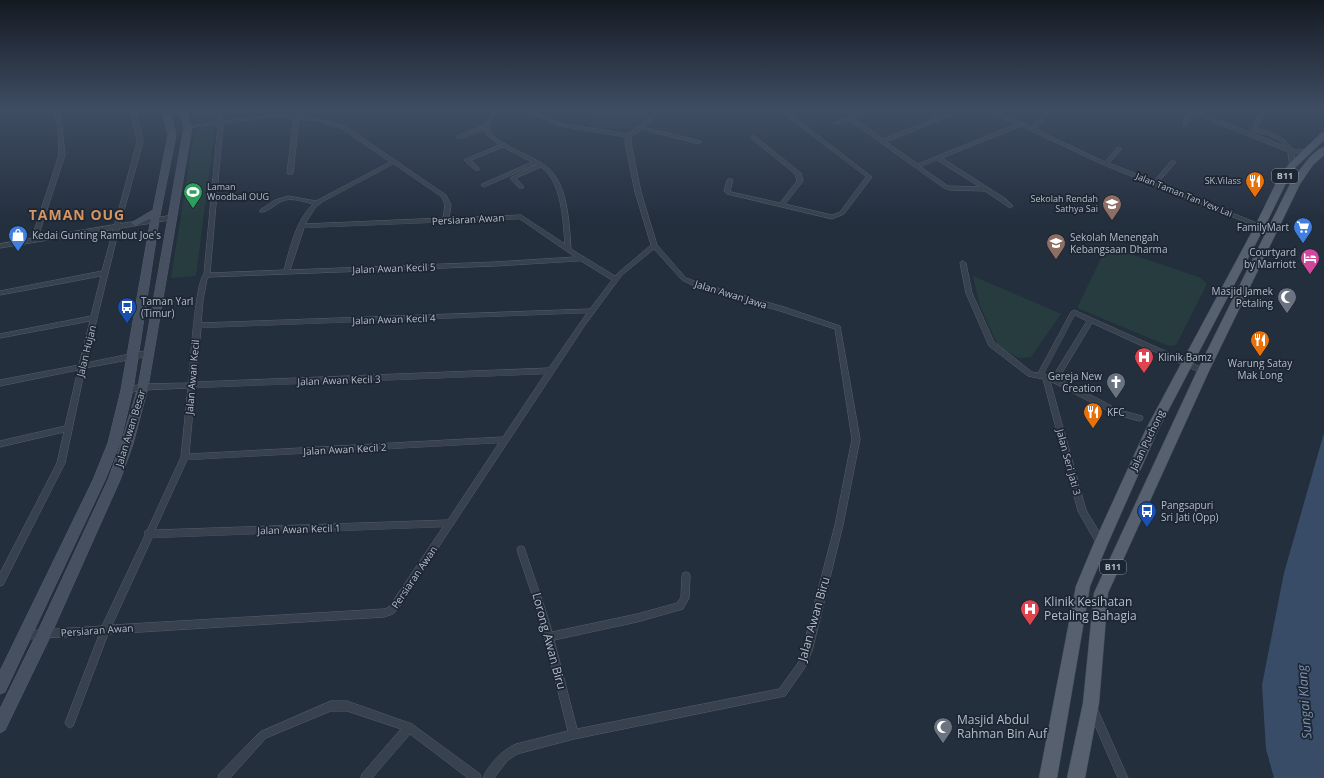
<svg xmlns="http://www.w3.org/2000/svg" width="1324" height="778" font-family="'Open Sans',sans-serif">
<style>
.green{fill:#263c3f}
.water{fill:#394c67}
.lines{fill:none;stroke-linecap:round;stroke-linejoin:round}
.minor-casing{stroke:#565f6c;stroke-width:1}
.tertiary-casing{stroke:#565f6c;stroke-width:1}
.secondary-casing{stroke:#565f6c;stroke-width:1}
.primary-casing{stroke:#414a57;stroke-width:1}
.minor{fill:#38414e;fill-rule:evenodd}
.tertiary{fill:#38414e;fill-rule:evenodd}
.secondary{fill:#465061;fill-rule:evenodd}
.primary{fill:#56606e;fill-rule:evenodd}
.labels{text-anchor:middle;stroke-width:3.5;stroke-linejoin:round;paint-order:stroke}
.shield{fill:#1d2633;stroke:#878f9c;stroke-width:1}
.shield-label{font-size:9px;font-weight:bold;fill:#b4bcc9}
.far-poi-label{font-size:9px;fill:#b4bcc9;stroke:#1d2633;text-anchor:end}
.far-street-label{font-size:9px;fill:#b4bcc9;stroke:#1d2633}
.street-label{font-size:10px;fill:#b4bcc9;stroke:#1d2633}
.poi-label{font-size:10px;fill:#b4bcc9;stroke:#1d2633;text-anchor:start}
.near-poi-label{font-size:12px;fill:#b4bcc9;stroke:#1d2633;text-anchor:start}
.near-street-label{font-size:12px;fill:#b4bcc9;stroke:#1d2633}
.near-water-label{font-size:13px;font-style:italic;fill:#7c92b1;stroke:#1d2633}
.district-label{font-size:14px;font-weight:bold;letter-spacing:1px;fill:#d59563;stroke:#1d2633}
</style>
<rect width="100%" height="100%" fill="#242f3e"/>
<path class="green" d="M190,110H211L216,120L206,123L195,122Z
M603,110H639L649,114L622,130L592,128L589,124Z
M215,127L196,276L171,278L194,133L204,128Z
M1107,246L1201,278L1207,284L1176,345L1169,346L1077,308Z
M973,276L1061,314L1031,357L1019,358L999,348L980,306Z"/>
<path class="water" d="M1324,433V778H1274L1266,749L1262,685L1284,573Z"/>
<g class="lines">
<defs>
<path id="minor" d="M5,110H13L0,115V112Z
M54,110H59L62,127L65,155L37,240L34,242L31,240L59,155L58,127Z
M131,110H136L143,142L120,225L86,363L149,350L152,353L149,356L85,368L65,463L3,585L0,586V573L57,463L64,432L0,447V441L65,426L78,370L0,386V380L79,365L90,321L0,338V334L91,316L101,276L0,295V291L102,271L137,142Z
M215,110H220L223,121L279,114L295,115H297L299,116L320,119L345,126L446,195L451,205L449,218L521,215L565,244C563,220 562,182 541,167L516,178L524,187L523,188H519L510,178L537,165L536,164L484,187L481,185L482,184L532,162L503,147L471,160L479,168V170H475L464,160L499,145L486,134L485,129L461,138H457V136L485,125V123L494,110H499L489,123L490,133C505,147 526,153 543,164C568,179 569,222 571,249L615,276L618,273L651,245L635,192L625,143L626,137L560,126L523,110H530L563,124L628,134L636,128V126H639L657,110H663L643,127L701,141L702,142L699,144L641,129L631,137V143L641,192L657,245L686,278L700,283L784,307L840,326L860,439L843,525L812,651L804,669L785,696L574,739L517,754L507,761L494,778H483C489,764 502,750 516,744L568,731L538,612L517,550L518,547L521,546L524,547L525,550L546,612L552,632L637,614L677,603L681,597L682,576L683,573L686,572L689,573L690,576L689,598L683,609L637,622L554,640L577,729L779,689L798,663L802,651L835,525L852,439L835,329L780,311L696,287L682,280L654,249L622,275L585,325L397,610L393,614L384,617L108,634L73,726L70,728L67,726L65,723L99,635L25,639L22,638L21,635L22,632L25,631L102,626L145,535V531H147L181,457L188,388L143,390L127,393L125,392L123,390L125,388L127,387L143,384L189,383C190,365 195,283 204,274L218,124L188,128L186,127L188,126L218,122ZM279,116L294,118L287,173L288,174H292L293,173L299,119L319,121L341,128L390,162L316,201L288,196L275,200L260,210V212C268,213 277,202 285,200C294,198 305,202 313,204C296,220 290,248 284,270L210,273L223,124ZM394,164L442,197L445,205L443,218L305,224L315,208L322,202ZM520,219L575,257L495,262L290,270L304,228ZM581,261L612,280L590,309L201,323L203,300L207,279L209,277L495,266ZM587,313L549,368L196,382L201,328ZM545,374L503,437L189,454L195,388ZM499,443L448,520L155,530L187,460ZM443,527L391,604L387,608L384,609L112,625L152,538Z
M779,110H785L872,177L844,214L832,219L727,194L724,191L727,180L730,178L733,180L730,191L731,192L780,203L797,181L795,174L751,138V136L753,135L801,173L803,181L785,204L832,215L840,212L866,177Z
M864,110H872L854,118L883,139L957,110H965L886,142L918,164L1016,124L985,110H992L1031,127L1047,110H1052L1035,129L1105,162L1117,148H1121V150L1109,163L1154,181L1171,161H1175V163L1158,183L1274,230L1275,231L1272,233L1270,232L1104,165L1021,126L942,158L1006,199L1013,206L1010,208L985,191L950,190L944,188L849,120L837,124L835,123ZM937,160L980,187L948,186L921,167Z
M1188,110H1194L1251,133L1260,110H1265L1257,129C1272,132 1285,136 1293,150H1306L1309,152L1306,154L1294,153L1295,166L1292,168L1290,167L1288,152L1192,113L1187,125H1183V124ZM1256,132C1267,134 1279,138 1286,147L1255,134Z
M963,261L966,263L972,293L994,342L1032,372L1038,373L1071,312L1074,310L1205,369L1206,371L1205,373H1201L1092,323L1059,378L1119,410L1142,416L1143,418L1142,420L1139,421L1114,414L1050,381L1086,510L1104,540L1105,543L1104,546L1101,547L1098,546L1078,511L1043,379L1028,376L989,346L966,293L960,263ZM1075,315L1087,321L1053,376L1044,374Z
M331,701H347L412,724L480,774L481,778H468L410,734L372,778H361L362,774L401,729L347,711H331L266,738L230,778H218L219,774L260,732Z
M1093,704L1096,706L1128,778H1118L1088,709L1090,706Z"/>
<path id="tertiary" d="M173,215H176V219L0,248V244Z"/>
<path id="secondary" d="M162,110H170L176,135L159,220L133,390L120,443L105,480L5,692L0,694V671L93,480L108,443L121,390L151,218L135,226L131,223L153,210L168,135Z
M178,110H186L192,127L148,387L133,444L120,480L49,639L5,730L0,733V709L39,629L108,480L121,444L138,387L184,127Z"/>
<path id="primary" d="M1324,132V140L1295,168L1288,179L1265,226L1158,430L1108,543L1090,586L1057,778H1039L1076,586L1094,543L1146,429L1255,226L1278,179L1289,164L1321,133Z
M1324,147V155L1313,165L1300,184L1209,371L1108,593L1099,703L1085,778H1067L1083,703L1094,593L1197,371L1290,184C1298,173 1311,151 1324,147Z"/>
</defs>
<use href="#minor" class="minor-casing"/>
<use href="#tertiary" class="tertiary-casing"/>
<use href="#secondary" class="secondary-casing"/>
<use href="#primary" class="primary-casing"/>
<use href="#minor" class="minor"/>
<use href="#tertiary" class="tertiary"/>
<use href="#secondary" class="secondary"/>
<use href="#primary" class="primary"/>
</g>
<linearGradient id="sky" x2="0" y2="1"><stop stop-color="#141a22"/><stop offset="0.5" stop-color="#3f4d63"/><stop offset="1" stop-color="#3f4d63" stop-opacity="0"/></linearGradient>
<rect width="1324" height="219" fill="url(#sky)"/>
<defs>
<symbol id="restaurant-pin" viewBox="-11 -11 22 30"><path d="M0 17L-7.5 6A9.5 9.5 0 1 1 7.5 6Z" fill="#e8710a" stroke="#1d2633"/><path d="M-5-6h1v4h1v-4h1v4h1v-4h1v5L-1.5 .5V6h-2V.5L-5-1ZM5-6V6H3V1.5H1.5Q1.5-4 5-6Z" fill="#fff"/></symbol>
<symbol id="stadium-pin" viewBox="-11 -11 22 30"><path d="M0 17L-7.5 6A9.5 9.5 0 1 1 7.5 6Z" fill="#2e9e5b" stroke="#1d2633"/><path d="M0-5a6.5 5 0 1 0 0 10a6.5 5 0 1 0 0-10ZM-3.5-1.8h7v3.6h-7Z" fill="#fff"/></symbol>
<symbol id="school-pin" viewBox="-11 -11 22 30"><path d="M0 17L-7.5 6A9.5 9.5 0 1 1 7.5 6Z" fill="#8d6e63" stroke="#1d2633"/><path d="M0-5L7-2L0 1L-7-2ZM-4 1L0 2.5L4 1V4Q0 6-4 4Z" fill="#fff"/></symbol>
<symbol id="supermarket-pin" viewBox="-11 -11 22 30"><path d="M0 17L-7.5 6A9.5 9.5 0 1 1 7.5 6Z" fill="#3f7fe0" stroke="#1d2633"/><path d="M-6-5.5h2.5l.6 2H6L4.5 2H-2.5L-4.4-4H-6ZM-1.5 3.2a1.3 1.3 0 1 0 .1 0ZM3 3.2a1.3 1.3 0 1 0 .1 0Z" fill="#fff"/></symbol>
<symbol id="shop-pin" viewBox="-11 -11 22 30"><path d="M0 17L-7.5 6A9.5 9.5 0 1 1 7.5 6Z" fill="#3f7fe0" stroke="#1d2633"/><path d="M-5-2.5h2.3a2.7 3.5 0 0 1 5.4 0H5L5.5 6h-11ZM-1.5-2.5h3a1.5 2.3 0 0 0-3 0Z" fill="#fff"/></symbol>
<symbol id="hotel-pin" viewBox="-11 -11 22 30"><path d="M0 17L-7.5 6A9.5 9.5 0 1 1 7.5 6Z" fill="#d1479c" stroke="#1d2633"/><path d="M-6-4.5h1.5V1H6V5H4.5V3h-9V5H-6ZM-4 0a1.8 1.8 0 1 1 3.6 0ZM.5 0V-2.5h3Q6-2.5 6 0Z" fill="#fff"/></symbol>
<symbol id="mosque-pin" viewBox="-11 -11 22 30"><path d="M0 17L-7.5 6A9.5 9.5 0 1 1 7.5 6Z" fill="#6b7280" stroke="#1d2633"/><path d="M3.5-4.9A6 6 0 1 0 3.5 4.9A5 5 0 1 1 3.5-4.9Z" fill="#fff"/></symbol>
<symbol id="bus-pin" viewBox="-11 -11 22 30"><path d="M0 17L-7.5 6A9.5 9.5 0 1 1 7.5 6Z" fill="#1a4fb4" stroke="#1d2633"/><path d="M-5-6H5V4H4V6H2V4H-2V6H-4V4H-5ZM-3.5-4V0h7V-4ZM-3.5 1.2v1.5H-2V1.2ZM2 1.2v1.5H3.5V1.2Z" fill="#fff"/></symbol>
<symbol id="hospital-pin" viewBox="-11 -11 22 30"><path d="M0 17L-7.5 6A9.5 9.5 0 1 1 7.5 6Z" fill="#e0444e" stroke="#1d2633"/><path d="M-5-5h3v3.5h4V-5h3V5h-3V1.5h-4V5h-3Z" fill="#fff"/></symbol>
<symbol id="church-pin" viewBox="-11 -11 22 30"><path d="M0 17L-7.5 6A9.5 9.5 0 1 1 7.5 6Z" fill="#6b7280" stroke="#1d2633"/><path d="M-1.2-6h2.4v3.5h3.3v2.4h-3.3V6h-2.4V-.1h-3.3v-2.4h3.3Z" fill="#fff"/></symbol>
</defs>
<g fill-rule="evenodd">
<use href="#restaurant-pin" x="1244" y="170" width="22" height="30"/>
<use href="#stadium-pin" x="182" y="181" width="22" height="30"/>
<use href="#school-pin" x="1101" y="193" width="22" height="30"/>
<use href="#supermarket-pin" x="1292" y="216" width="22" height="30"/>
<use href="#shop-pin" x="7" y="224" width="22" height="30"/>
<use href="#school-pin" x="1045" y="232" width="22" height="30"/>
<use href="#hotel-pin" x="1299" y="247" width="22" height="30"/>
<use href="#mosque-pin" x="1276" y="286" width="22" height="30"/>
<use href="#bus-pin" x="116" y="296" width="22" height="30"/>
<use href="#restaurant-pin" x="1249" y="329" width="22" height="30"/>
<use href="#hospital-pin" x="1133" y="346" width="22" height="30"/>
<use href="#church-pin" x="1105" y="371" width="22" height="30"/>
<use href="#restaurant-pin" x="1082" y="401" width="22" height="30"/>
<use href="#bus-pin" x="1136" y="500" width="22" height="30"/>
<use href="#hospital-pin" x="1019" y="598" width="22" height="30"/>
<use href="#mosque-pin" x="932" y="716" width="22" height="30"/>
</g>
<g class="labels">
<g class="shield">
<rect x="1272" y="169" width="26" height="14" rx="3"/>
<rect x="1100" y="560" width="26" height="14" rx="3"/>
</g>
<g class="shield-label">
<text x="1285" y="179">B11</text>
<text x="1113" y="570">B11</text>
</g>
<g class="far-poi-label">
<text x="1241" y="184">SK.Vilass</text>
<text x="207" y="190" text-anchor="start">Laman<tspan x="207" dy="10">Woodball OUG</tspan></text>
<text x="1098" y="202">Sekolah Rendah<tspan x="1098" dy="10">Sathya Sai</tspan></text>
</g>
<g class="far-street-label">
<text transform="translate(1184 195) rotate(22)" y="3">Jalan Taman Tan Yew Lai</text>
</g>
<g class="street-label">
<text transform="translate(468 219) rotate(-3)" y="4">Persiaran Awan</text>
<text transform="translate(394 268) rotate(-2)" y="4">Jalan Awan Kecil 5</text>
<text transform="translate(731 294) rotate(17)" y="4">Jalan Awan Jawa</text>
<text transform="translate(394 319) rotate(-2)" y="4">Jalan Awan Kecil 4</text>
<text transform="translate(86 351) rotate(-76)" y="4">Jalan Hujan</text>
<text transform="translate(192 377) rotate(-85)" y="4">Jalan Awan Kecil</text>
<text transform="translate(339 380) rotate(-2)" y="4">Jalan Awan Kecil 3</text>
<text transform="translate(130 428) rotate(-73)" y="4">Jalan Awan Besar</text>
<text transform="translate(1147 440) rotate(-64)" y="4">Jalan Puchong</text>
<text transform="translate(345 449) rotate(-3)" y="4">Jalan Awan Kecil 2</text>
<text transform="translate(1069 462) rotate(75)" y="4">Jalan Seri Jati 3</text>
<text transform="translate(299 529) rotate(-2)" y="4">Jalan Awan Kecil 1</text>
<text transform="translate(414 577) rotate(-56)" y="4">Persiaran Awan</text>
<text transform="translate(97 630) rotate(-4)" y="4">Persiaran Awan</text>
</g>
<g class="poi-label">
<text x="1289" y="231" text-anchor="end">FamilyMart</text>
<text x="32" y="239">Kedai Gunting Rambut Joe's</text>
<text x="1070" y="241">Sekolah Menengah<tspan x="1070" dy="12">Kebangsaan Dharma</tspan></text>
<text x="1296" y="256" text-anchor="end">Courtyard<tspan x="1296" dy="12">by Marriott</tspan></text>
<text x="1273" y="295" text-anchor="end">Masjid Jamek<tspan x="1273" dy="12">Petaling</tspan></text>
<text x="141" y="305">Taman Yarl<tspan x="141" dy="12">(Timur)</tspan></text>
<text x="1158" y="361">Klinik Bamz</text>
<text x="1260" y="367" text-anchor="middle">Warung Satay<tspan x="1260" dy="12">Mak Long</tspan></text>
<text x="1102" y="380" text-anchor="end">Gereja New<tspan x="1102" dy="12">Creation</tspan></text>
<text x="1107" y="416">KFC</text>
<text x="1161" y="509">Pangsapuri<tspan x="1161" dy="12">Sri Jati (Opp)</tspan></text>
</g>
<g class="near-poi-label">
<text x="1044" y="606">Klinik Kesihatan<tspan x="1044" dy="14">Petaling Bahagia</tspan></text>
<text x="957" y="724">Masjid Abdul<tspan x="957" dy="14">Rahman Bin Auf</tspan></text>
</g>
<g class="near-street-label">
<text transform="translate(814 619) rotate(-74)" y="4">Jalan Awan Biru</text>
<text transform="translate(549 641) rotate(75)" y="4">Lorong Awan Biru</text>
</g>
<g class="near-water-label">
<text transform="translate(1304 702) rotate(-94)" y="5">Sungai Klang</text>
</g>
<g class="district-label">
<text x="77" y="220">TAMAN OUG</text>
</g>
</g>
</svg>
